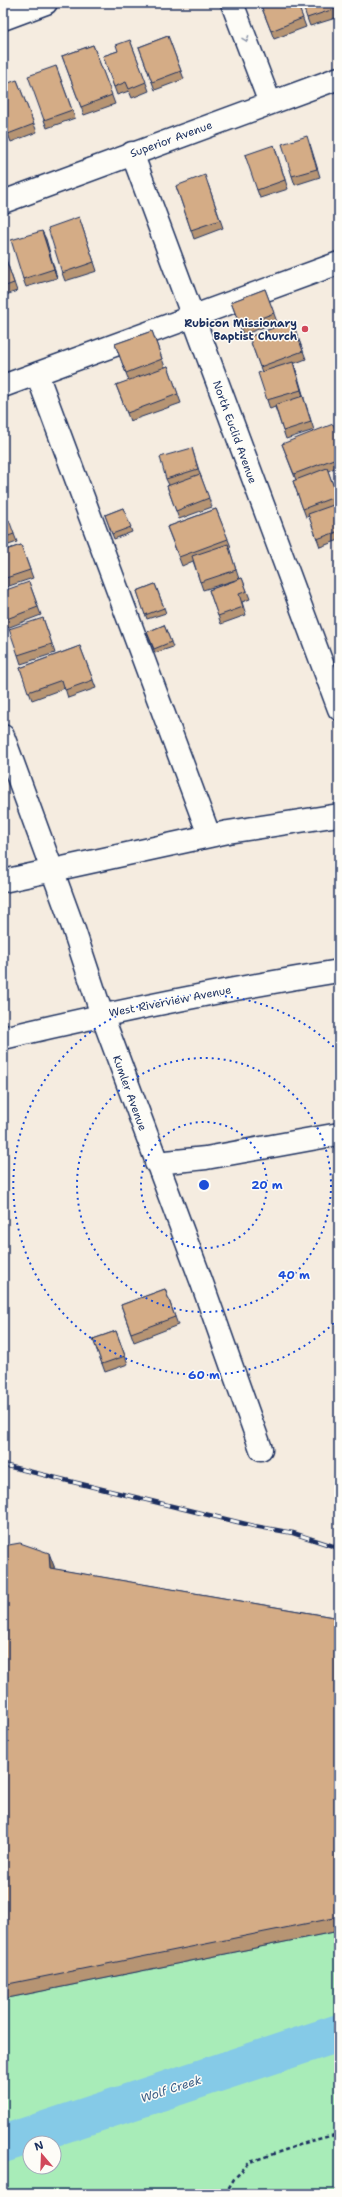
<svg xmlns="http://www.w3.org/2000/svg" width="342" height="2197" font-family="'Shantell Sans',sans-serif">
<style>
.green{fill:#a8ecb8;stroke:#628e8b;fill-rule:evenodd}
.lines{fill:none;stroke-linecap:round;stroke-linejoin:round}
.river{stroke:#85cae7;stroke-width:38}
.minor-casing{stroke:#1b2f5e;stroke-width:25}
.path{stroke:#1b2f5e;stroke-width:2.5;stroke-dasharray:4 3;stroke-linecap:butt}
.minor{stroke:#fdfcf7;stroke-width:22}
.rail-casing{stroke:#1b2f5e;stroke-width:4.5}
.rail{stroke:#fdfcf7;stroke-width:3;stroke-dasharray:9;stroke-linecap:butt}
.wall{fill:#b69473;stroke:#1b2f5e}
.shaded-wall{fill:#94785e;stroke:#1b2f5e}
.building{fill:#d4ac86;stroke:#1b2f5e}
.oneway{stroke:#8c96aa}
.ring{fill:none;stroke:#1d4ed8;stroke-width:2;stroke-dasharray:2 4}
.poi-dot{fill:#d1495b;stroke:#fdfcf7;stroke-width:1.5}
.labels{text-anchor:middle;stroke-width:3;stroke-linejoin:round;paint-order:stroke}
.street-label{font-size:11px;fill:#1b2f5e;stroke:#fdfcf7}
.poi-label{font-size:11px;font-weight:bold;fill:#1b2f5e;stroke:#fdfcf7;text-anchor:end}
.water-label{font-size:12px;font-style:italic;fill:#3b5e87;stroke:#fdfcf7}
.centre{fill:#1d4ed8;stroke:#fdfcf7;stroke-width:2}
.ring-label{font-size:12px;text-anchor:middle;font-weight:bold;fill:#1d4ed8;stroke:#fdfcf7;stroke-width:3;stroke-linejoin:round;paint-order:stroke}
</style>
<rect width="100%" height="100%" fill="#f5ece0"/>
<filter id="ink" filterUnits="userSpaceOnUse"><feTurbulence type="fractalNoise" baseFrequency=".025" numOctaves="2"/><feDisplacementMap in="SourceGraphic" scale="8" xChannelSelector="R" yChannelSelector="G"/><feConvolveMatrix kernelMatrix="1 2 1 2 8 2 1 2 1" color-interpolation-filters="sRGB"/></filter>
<g filter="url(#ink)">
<path class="green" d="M339,1931V2194H3V1999ZM30,2143H54V2167H30Z"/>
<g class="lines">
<path class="river" d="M3,2144L339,2033"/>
<defs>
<path id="minor" d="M232,3L270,103
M3,19L46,3
M132,153L339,709
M3,202L339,78
M37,374L209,835
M3,386L339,263
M3,736L73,927L102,1015L202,1283L261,1449
M3,881L228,832L339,815
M3,1038C114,1012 226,989 339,971
M156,1163L206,1158L339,1134"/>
</defs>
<use href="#minor" class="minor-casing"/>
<path class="path" d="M225,2194L234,2179L250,2162L314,2140L339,2134"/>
<use href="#minor" class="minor"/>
<defs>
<path id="rail" d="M3,1465L254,1526L293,1533L339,1548"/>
</defs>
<use href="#rail" class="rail-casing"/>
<use href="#rail" class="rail"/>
</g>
<path class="wall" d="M260,3H297L306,27L274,39Z
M336,3L339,13V17L310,26L307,18Z
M168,36L184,79L155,90L139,47Z
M130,40L149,91L132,98L129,91L117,95L103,56L118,51Z
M93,45L115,104L84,115L62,56Z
M56,66L75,118L47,128L44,120Z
M17,80L37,132L11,142L3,121Z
M310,144L320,177L295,185L292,176Z
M274,145L288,189L260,198L257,190Z
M208,184L223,228L194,239L176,186Z
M79,217L97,271L65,281L62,273Z
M42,231L57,278L26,287L23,279Z
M3,251L17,291L3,296Z
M265,289L277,322L243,335L231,302Z
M292,321L306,359L293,364L314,430L286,439L275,407L270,409L267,400L262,372L249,337Z
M152,331L165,367L168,366L181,403L130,421L116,385L129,381L115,344Z
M339,439V466L328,471L339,501V540L320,547L309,516L306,517L293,481L296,480L282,444Z
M192,448L200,474L212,507L179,519L167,486L169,485L166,479Z
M123,508L132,532L114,539L105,515Z
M216,509L231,547L229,548L239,579L203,590L193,561L182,566L167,527Z
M3,511L7,521L14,534L17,542L3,547Z
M21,545L33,578L3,588V551Z
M242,578L250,599L242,602L246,615L221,624L209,590Z
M29,582L41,615L7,628L3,619Z
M155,584L166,613L147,619L137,591Z
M43,618L55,653L21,664L18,655Z
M164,625L173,647L155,653L147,632Z
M80,646L96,688L68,698L65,688L32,700L20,668Z
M165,1289L178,1325L134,1342L121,1305Z
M116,1331L128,1364L105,1372L93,1339Z
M3,1546L54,1566V1569L339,1618V1931L3,1999Z"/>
<path class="shaded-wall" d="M42,231L46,239L57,278L54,269Z
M293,362L296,370L304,398L301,390Z
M49,1553L54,1566L55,1581L50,1568Z"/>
<path class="building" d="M260,3H297L303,18L271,31Z
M302,3H336L337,8L307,18Z
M168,36L181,71L152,82L139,47Z
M130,40L146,82L129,89L126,82L114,87L103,56L118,51L116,45Z
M93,45L112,95L81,107L62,56Z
M56,66L72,110L44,120L28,76Z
M17,80L34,124L8,134L3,121V85Z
M307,136L317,169L292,176L282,144Z
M274,145L285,180L257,190L245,155Z
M205,175L220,220L191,230L176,186Z
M79,217L94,262L62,273L48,228Z
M42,231L54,269L23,279L11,240Z
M3,251L14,283L3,287Z
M265,289L274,313L240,326L231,302Z
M292,321L303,351L260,367L249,337Z
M152,331L162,359L126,373L115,344Z
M293,362L301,390L267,400L258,373Z
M168,366L178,394L127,413L116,385Z
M303,396L311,422L283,431L275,405Z
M333,424L339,439V457L294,474L282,444Z
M192,448L198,469L166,479L160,457Z
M327,468L337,496L303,509L293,481Z
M200,474L209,498L176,511L167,486Z
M339,503V531L317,539L308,514Z
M123,508L131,527L112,534L105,515Z
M216,509L228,539L179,557L167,527Z
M3,511L7,521L9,520L14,534L3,538Z
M228,544L236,570L200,582L192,556Z
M21,545L30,570L3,579V551Z
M242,578L247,591L239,594L243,607L218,616L209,590Z
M29,582L38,607L4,620L3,618V591Z
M155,584L164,608L145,615L137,591Z
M43,618L52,644L18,655L9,629Z
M164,625L171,642L154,649L147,632Z
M80,646L93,680L65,690L62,680L28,692L20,668Z
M165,1289L175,1317L131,1333L121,1305Z
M116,1331L125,1356L102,1364L93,1339Z
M20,1543L49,1553L50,1568L339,1618V1917L3,1985V1546Z"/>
<defs><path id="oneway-chevron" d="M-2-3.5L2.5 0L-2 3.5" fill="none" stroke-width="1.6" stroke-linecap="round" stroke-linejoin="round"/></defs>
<use class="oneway" href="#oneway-chevron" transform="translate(246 39) rotate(69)"/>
</g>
<g class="ring">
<circle cx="204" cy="1185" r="63"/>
<circle cx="204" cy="1185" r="127"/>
<path d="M338 1319A190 190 0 1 1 338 1051"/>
</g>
<circle class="poi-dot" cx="305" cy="329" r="4"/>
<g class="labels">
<g class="street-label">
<text transform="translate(171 139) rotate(-20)" y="4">Superior Avenue</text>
<text transform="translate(235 432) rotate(70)" y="4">North Euclid Avenue</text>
<text transform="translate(170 1001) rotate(-11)" y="4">West Riverview Avenue</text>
<text transform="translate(130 1093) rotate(70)" y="4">Kumler Avenue</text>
</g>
<g class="poi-label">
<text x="297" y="327">Rubicon Missionary<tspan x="297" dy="13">Baptist Church</tspan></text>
</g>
<g class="water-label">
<text transform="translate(171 2089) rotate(-18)" y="4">Wolf Creek</text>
</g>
</g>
<circle cx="204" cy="1185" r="6" class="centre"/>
<g class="ring-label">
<text x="267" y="1189">20 m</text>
<text x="294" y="1279">40 m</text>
<text x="204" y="1379">60 m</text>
</g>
<rect width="342" height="2197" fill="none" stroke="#fdfcf7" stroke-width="16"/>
<rect x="8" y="8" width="326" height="2181" fill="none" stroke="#1b2f5e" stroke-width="1.5" filter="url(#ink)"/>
<g transform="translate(42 2155) rotate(341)"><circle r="19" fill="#fdfcf7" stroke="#a3aaba"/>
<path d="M0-3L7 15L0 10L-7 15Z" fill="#d1495b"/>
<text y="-6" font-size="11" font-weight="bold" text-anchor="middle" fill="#1b2f5e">N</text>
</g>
</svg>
